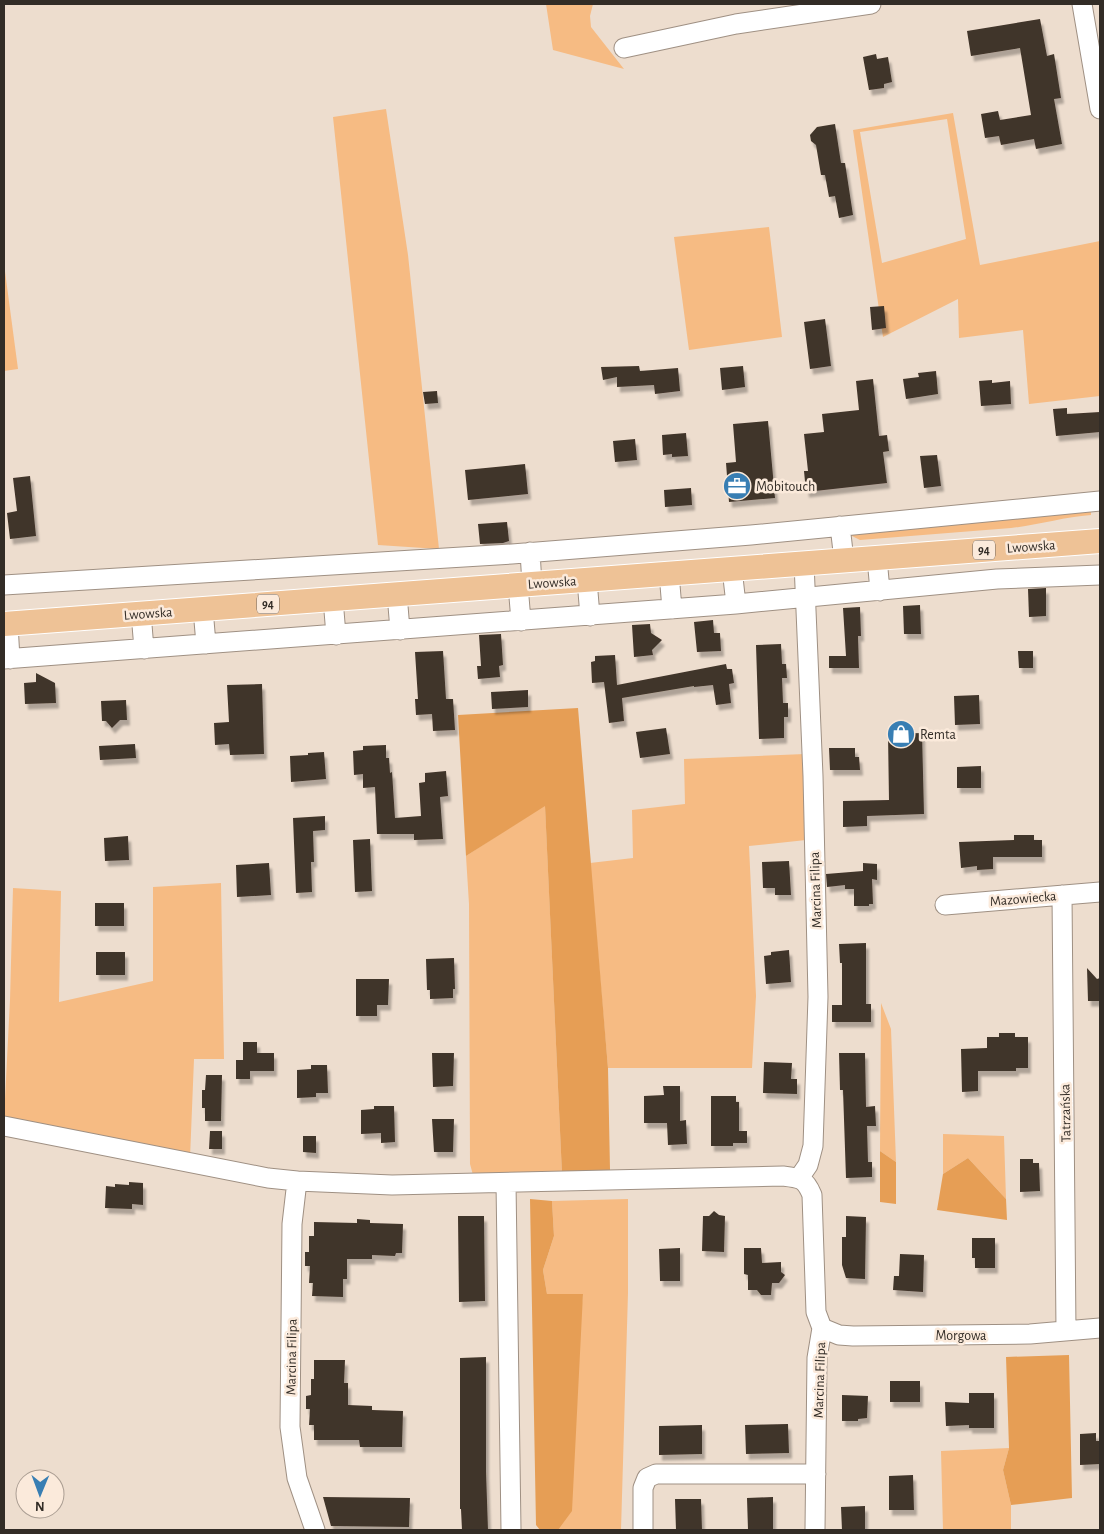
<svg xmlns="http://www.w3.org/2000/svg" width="1104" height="1534" font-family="'Alegreya Sans',sans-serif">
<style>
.green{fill:#f6bb83;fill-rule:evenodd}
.forest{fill:#e69e55}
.building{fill:#413429;filter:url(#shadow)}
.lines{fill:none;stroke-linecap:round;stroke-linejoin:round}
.minor-casing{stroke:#9f9083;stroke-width:21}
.major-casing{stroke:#fff;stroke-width:26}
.minor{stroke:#fff;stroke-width:19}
.major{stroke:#eec296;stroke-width:24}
.labels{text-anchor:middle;stroke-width:5;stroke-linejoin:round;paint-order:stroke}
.shield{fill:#fbeadb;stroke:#6e655c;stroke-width:1}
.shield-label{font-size:12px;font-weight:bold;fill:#322c26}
.poi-label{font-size:14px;fill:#322c26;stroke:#fbeadb;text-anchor:start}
.street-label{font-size:14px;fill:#322c26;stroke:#fbeadb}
</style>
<defs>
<filter id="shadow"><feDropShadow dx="3" dy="5.5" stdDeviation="1" flood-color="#0004"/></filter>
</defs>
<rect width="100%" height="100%" fill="#edddce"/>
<path class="green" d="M546,4H593L590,16L591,27L624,69L553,50Z
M386,109L408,255L439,549L378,545L333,117Z
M953,113L980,265L1100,241V396L1029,404L1023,330L959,338L958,299L883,337L853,130ZM947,119L966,239L882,263L860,132Z
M769,227L782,337L689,350L674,237Z
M4,264L18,369L4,371Z
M1091,510V515C1064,517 1038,525 1011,528L860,540L850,535L851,532Z
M805,754L806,840L749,846L756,996L752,1068H608L590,863L633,858L632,810L685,804L684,759Z
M545,805L562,1174L473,1175L470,1164L469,904L466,856Z
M221,883L224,1059H194L190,1158L4,1119L10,1000L13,888L61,891L59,1002L153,981V887Z
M881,1003L891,1029L896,1162L880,1151Z
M943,1134L1004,1136L1006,1199L968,1158L943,1174Z
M628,1199V1293L621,1530H558L583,1294H547L543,1270L554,1236L552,1201Z
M1009,1448L1003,1470L1011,1505V1529L943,1530L941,1451Z"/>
<path class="forest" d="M578,708L608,1068L610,1170L562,1174L545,806L466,856L458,715Z
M880,1151L896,1162V1204L880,1202Z
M968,1158L1006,1199L1007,1220L937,1210L943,1174Z
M530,1199L552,1201L554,1236L543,1270L547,1294H583L572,1511L558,1530H540L536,1525Z
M1069,1355L1072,1498L1011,1505L1003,1470L1009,1448L1006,1357Z"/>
<path class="building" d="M1040,19L1047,56L1054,54L1061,98L1054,99L1062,144L1036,149L1034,139L1001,145L999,136L985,138L981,114L998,111L1000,120L1031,115L1020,48L971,56L967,31Z
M876,54L877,59L888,57L892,82L884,84V88L869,90L863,57Z
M835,124L841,163H845L853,215L839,218L835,196L829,197L825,175H821L816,145L811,141L810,135L817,127Z
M884,306L886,328L872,330L870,307Z
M825,319L831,366L810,369L804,322Z
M639,366L640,371L678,368L680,391L655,394L654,385L617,387V377L603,380L601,367Z
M743,366L745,387L722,390L720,368Z
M936,371L938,394L906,399L903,379L919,377L918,373Z
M873,379L879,436L887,435L889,451L883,452L887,483L806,492L804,471H808L804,434L824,432L822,414L859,410L856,381Z
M992,380V383L1010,381L1011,404L981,406L979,381Z
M437,391L438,403L425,404L423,392Z
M1067,408V414L1100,412V432L1056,436L1053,409Z
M768,421L775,498L729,502L726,463L736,462L733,424Z
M686,433L688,456L672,457V454L663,455L662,435Z
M635,439L637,460L615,462L613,441Z
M937,455L941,486L924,488L920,456Z
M525,464L528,494L468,500L465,470Z
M30,476L36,536L10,539L7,513L17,511L13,478Z
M691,488L692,505L665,507L664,490Z
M507,522L509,541L503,543L480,544L478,524Z
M1046,588V616L1029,617L1028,589Z
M920,605L921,634H904L903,606Z
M860,607L861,636H858L859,668H829V656H846L843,608Z
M713,620L714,633H720L721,651L697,652L694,622Z
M650,624L651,633L662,640L652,650L653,655L634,657L632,625Z
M501,634L503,665L499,666L500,677L478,679L477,666H481L479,635Z
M781,644L782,664H786L787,678H782L783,703H788V717H784V738L759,739L756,645Z
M443,651L446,699H453L455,730L433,731L432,714L416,715L415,699H418L415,652Z
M1018,651H1033V668H1019Z
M615,655L617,685L726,664L727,669H732L734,683L729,684L731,703L716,705L713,685L694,687V686L622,698L624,721L609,723L604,682L592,683L591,662L595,661V656Z
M36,673L55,683L56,703L25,704L24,683L36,682Z
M262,684L264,754L230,755L229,744L215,745L214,723L229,722L227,685Z
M528,690V707L492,709L491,692Z
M979,695L980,724L955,725L954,696Z
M126,700L127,720H120L112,728L106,721H102L101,701Z
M666,728L670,754L640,758L636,732Z
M922,733L924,814L867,816V826L843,827V801L889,800L888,734Z
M135,744L136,758L100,760L99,746Z
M386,745V758H389L390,773L392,772L395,818L421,816L419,783L425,782V773L446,771L448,796L440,797L443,839L414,840V834H377L375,787L363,788V774L354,775L353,751L363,750V746Z
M829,748H855V757H859L860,770H830Z
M324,752L326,779L291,782L290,756L308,755V753Z
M981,766V788H957V767Z
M325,816V830L313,831L314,862H311L312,892L296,893L293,818Z
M1014,835H1034V840H1042V857H993V869L977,870V866L961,868L959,842L1014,840Z
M128,836L129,860L105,861L104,838Z
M370,839L372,891L355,892L353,840Z
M789,861L791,895H775V888H763L762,862Z
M269,863L271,895L237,897L236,865Z
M863,863L877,864V880L872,879L873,904H869V906H854V889H845V885L827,887L826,874L863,871Z
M95,903H124V926H95Z
M866,943V1004H871V1022H832V1005H842V963H840L839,944Z
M789,950L791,982L766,984L764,956L771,955V952Z
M96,952H125V975H96Z
M454,958L455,989H453V998L430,999V990H427L426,959Z
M1087,968L1097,979L1100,978V1001H1088Z
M356,979H389L388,1005H377V1016H356Z
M999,1033H1015V1037H1028V1068H1016V1071H978V1091L962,1092L961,1049L987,1048V1037H999Z
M243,1042H257V1053H274V1071H250V1079H236V1060H243Z
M432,1053H454L453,1086L433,1087Z
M839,1053H865L866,1107L875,1106L876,1126H867L868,1162H872V1177L846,1178L843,1090H840Z
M764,1062L792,1063L791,1079H797V1094L763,1093Z
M311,1065H327L328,1093H316V1097L297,1098V1070L311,1069Z
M206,1075H222L221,1121H205V1108H202V1090H205Z
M663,1086H680V1121L686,1120L687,1144L668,1145L667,1123H644V1096L664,1095Z
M711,1096H736V1102H739V1131H747V1143H733V1146H711Z
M374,1106H394L395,1142L381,1143V1133L361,1134V1110L374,1109Z
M432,1119H454L453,1152H434Z
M210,1131H222V1149H209Z
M303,1136H316V1153L303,1152Z
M1020,1159H1033V1163H1039L1040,1191L1020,1192Z
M129,1182L143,1183V1205L132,1204V1209L105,1208L106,1186L115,1187V1184L129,1185Z
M714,1211L719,1215L725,1216L724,1252L702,1251L703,1216H709Z
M458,1216H484L485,1301L459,1302Z
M846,1216L866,1217L865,1279L846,1278L842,1265V1237H846Z
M357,1219L370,1220V1223L403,1224L402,1253H396L395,1256L372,1255V1259H347V1279H343V1297L312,1296L313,1283H309L310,1266H305V1252H309V1236H314V1222L357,1223Z
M972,1238H995V1268H975V1258H972Z
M680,1248V1281H660L659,1249Z
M744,1248H761L762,1263L781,1262V1272L785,1275L779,1283H772L771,1295H761L757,1290H748V1275L744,1274Z
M900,1254L924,1255L923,1292L893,1290L894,1276H899Z
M486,1357V1472L488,1530H462L461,1509H460V1358Z
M314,1360H345L344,1383H348V1405L372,1406V1410L403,1411L402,1447H360L359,1440H314V1425H309L310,1409H306V1396L311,1395V1379H314Z
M890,1381H920V1402H890Z
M969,1393H994V1428H969V1425L946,1426L945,1402L969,1403Z
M842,1395L868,1396L867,1418L858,1419V1421H842Z
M788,1424L789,1453L746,1454L745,1425Z
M702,1425V1454L659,1455V1426Z
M1096,1433V1441H1100V1464L1080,1465V1434Z
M913,1475L914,1510H889V1476Z
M323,1497L410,1498L409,1527L331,1526Z
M773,1497V1530H748L747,1498Z
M675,1499H701L702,1530H676Z
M865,1506V1530H842L841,1507Z"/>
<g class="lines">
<defs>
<path id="minor" d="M1082,4L1100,109
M624,48L736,24L871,4
M840,526L844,560
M530,552L532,584
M877,558L880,591
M732,569L736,604
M669,573L672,609
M587,580L590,616
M4,585L512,554L751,535L1100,501
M518,585L521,621
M397,594L400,630
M333,599L336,635
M203,609L206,644
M141,613L144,649
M8,624L10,659
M4,659L736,604L997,579L1100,575
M1062,895L1066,1331
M945,905L1100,892
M4,1126L268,1178L297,1181L392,1185L783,1176C800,1178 805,1178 812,1195L816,1312L822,1328L817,1358L815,1530
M799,1178L808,1165L813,1146L818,997L813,776L804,563
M297,1181L292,1224L290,1427L297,1478L315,1530
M506,1183L511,1530
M822,1328L839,1335L853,1336L1030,1334L1100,1328
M643,1530V1488L647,1478L656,1474H816"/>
<path id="major" d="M4,624L1100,541"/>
</defs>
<use href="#minor" class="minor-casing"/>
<use href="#major" class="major-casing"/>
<use href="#minor" class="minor"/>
<use href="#major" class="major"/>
</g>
<defs>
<symbol id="office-disc" viewBox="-11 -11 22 22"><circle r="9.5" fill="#387eb3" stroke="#fbeadb"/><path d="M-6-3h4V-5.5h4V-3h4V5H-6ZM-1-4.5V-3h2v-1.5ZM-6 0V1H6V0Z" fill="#fff"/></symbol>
<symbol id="shop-disc" viewBox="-11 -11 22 22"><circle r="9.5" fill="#387eb3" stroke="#fbeadb"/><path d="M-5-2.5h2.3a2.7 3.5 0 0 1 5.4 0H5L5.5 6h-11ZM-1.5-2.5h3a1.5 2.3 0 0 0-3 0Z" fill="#fff"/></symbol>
</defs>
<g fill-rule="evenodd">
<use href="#office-disc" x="721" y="470" width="32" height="32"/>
<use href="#shop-disc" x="885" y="718" width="32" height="32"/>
</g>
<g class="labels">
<g class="shield">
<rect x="973" y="540.5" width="22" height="19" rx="4"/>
<rect x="257" y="594.5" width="22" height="19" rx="4"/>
</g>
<g class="shield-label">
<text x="984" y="554">94</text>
<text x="268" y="608">94</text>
</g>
<g class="poi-label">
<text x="756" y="491">Mobitouch</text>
<text x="920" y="739">Remta</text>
</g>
<g class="street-label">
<text transform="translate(1031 546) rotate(-4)" y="5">Lwowska</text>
<text transform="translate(552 582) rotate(-4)" y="5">Lwowska</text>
<text transform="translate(148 613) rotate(-4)" y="5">Lwowska</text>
<text transform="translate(815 890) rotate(-92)" y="5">Marcina Filipa</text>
<text transform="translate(1023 898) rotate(-5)" y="5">Mazowiecka</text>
<text transform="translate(1065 1113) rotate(-91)" y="5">Tatrzańska</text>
<text x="961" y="1340">Morgowa</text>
<text transform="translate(291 1357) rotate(-89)" y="5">Marcina Filipa</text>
<text transform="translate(819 1380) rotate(-88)" y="5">Marcina Filipa</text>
</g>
</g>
<rect width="1104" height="1534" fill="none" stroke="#322c26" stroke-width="10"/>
<g transform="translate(40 1494) rotate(181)"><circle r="24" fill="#fbeadb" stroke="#ab9e93"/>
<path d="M0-4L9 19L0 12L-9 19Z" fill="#387eb3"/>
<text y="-8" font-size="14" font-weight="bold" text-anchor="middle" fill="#322c26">N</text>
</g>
</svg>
